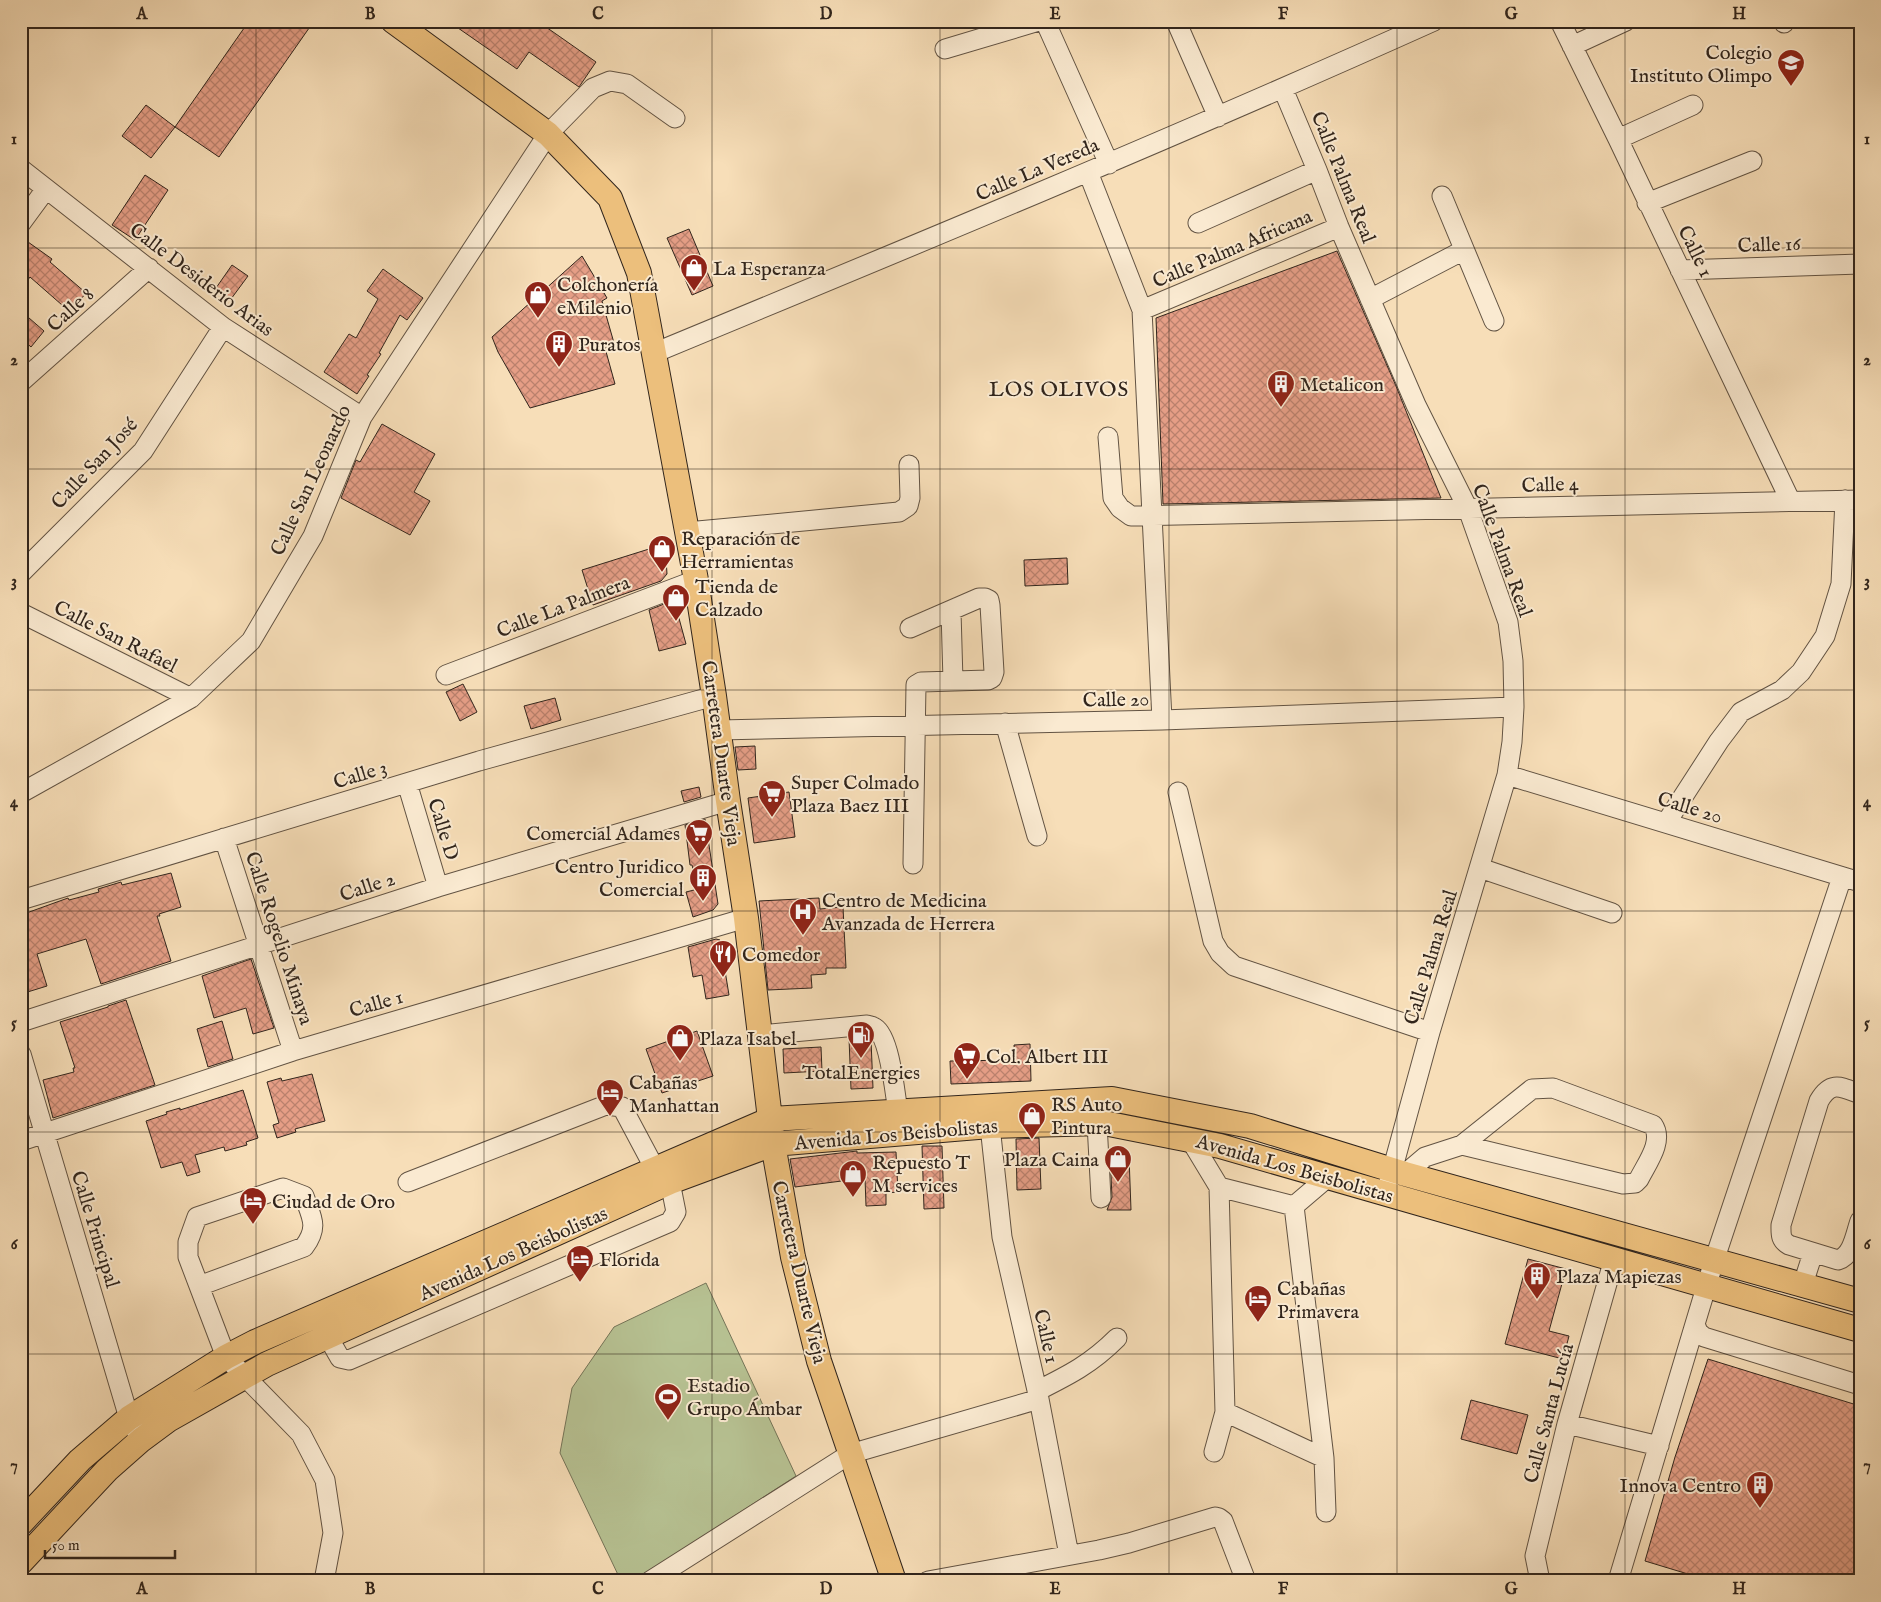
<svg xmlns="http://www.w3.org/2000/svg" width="1881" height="1602" font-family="'IM FELL English',serif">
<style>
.green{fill:#b7c293;stroke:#747458}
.building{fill:url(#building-cross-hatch);stroke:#31251c}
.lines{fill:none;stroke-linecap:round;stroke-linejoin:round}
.minor-casing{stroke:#625343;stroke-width:21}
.major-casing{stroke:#31251c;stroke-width:26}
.minor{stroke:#faead1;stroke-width:19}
.major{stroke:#ecbf7c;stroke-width:24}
.grid{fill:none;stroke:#31251c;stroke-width:1;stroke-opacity:0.55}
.labels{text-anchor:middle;stroke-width:4;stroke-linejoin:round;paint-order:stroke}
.poi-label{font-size:20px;fill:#31251c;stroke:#faead1;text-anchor:start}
.street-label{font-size:20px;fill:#31251c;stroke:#faead1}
.neighbourhood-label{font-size:21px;letter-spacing:1px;fill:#31251c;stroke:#faead1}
.neatline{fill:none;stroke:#31251c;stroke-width:2}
.grid-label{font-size:16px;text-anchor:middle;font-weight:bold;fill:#31251c}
</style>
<defs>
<pattern id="building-cross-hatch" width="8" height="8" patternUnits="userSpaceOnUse" patternTransform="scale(1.25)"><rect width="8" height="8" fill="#e59e86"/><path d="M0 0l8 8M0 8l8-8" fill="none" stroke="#ba816d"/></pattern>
</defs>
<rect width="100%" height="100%" fill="#f7deb8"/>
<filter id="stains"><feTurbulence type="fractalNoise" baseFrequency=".004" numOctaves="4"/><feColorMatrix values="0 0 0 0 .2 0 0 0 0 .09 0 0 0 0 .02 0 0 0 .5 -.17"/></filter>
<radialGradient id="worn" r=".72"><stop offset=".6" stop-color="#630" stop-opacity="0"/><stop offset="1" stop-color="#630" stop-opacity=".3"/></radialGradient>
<path class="green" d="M706,1283L796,1476L634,1581H621L560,1453L572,1388L614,1327Z"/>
<path class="building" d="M249,21H314L219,157L175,127Z
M448,21H551L546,27L596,62L579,87L529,52L517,69Z
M146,105L175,127L151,158L122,136Z
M145,175L168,190L135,240L112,225Z
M689,229L713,286L692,295L667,238Z
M21,237L52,259L50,262L86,293L70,312L30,277L21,289Z
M1337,251L1396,386L1441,498L1163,504L1156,318Z
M582,256L607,298L602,301L614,343L605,348L615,384L530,408L498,352L492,337Z
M232,265L248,276L231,299L216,288Z
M383,269L423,298L407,320L400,315L379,353L381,354L367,375L369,376L357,394L324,372L349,334L356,338L378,299L367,291Z
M21,311L44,331L31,347L21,338Z
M382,424L435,454L414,492L430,501L410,535L341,498L356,460L360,462Z
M665,544L667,574L661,581L593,605L582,570Z
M1067,558L1068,584L1025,586L1024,560Z
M674,600L686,644L659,651L649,610Z
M463,684L477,712L460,721L446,692Z
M555,698L561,720L531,729L524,706Z
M755,746L756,769L738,770L735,747Z
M699,787L701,797L684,802L681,791Z
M789,792L795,837L754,843L748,798Z
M705,819L718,904L713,910L693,917L686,892L698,889L692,865H690L685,825Z
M171,873L181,907L159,914L160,916H157L171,961L101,984L86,939L37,954L47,986L21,994V915L68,898L69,900L99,892L98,889L121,882L122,885Z
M819,898L820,909L843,907L846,968H826V974L811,975L812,988L768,990L759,901Z
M716,939L720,940L729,995L706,999L702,975L693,977L688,947Z
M251,959L274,1028L253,1034L246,1008L214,1018L202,976Z
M126,1000L155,1085L53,1118L43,1080L74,1072L73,1068H75L60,1022L108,1007V1006Z
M222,1021L233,1059L208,1067L197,1029Z
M697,1031L713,1076L662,1093L646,1049Z
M866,1036L871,1040L873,1088L851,1089L849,1038Z
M1030,1044L1031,1081L951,1084L950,1061L1015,1060L1014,1045Z
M821,1047L822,1071L784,1073L783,1049Z
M312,1074L325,1121L295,1129L296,1132L277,1138L273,1125L279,1123L267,1082L281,1078L282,1081Z
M243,1090L258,1138L246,1142L247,1145L225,1151L224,1147L195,1155L200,1172L187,1176L182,1162L161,1168L146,1121L167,1114L166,1112L180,1108V1110Z
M1039,1138L1041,1189L1017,1190L1016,1139Z
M922,1146H942L944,1208L924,1209Z
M857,1151V1153L896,1152L898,1192L886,1193V1205L866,1206L865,1178L795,1187L790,1159Z
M1110,1156H1129L1131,1210H1107L1112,1197Z
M1528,1259L1566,1269L1549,1331L1569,1336L1563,1359L1505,1344Z
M1708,1359L1860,1406V1581H1711L1645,1561L1675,1457Z
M1471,1400L1528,1415L1517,1454L1461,1439Z"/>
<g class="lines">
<defs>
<path id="minor" d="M1045,21L1109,164
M1176,21L1218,117
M1560,21L1618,139L1790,500
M1784,23V21
M1572,46L1626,21
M945,49L1039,21
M1283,89L1317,170L1339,227L1416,405L1468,509L1508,622L1513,661L1514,707L1512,742L1507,775L1430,1032L1389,1182
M1618,139L1693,105
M21,169L223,327L362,417
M1088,172L1142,310L1162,720
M1442,196L1494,321
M1647,203L1752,161
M21,223L46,189
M1198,223L1317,170
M1680,270L1860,264
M1370,299L1464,250
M1142,310L1339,227
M654,353C915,245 1176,137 1434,21
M21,382L149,268
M1108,437L1113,498L1120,508L1131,516L1860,500
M687,532L899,512L908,506L910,498L909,465
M21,573L143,451L223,327
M951,611L953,681
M21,613L191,698
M910,628L979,598H985L989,600L990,605L994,672L992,678L988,680L921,682L916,685L913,864
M446,675L696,580
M1005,723L1037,836
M719,730L1162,720L1514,707
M1507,775L1860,882
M407,783L438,887
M1178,792L1213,941L1220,953L1234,966L1430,1032
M21,793L191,698L251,641L313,536L362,417L548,134L593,88L610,81L627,84L675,118
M1666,823L1719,741L1741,712L1782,690L1801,672L1825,636L1841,584L1845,500
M224,838L293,1051
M1480,868L1612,913
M1842,877L1714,1261L1695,1324L1698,1332L1704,1337L1860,1385
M21,900L479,761L714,696
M21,1022L438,887L728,801
M761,1035L867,1025C870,1026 873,1026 875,1028C890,1037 895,1094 898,1112
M21,1054L129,1418L141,1440
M1860,1094C1841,1087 1831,1080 1819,1101L1781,1225C1781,1234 1780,1240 1789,1245L1838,1260C1853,1255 1855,1235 1860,1221
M1097,1123L1101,1198
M990,1126L1002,1237L1039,1399L1069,1555
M1190,1139L1219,1187L1225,1412L1324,1458L1294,1206L1328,1177
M21,1141L293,1051L746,918
M1405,1174L1425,1157L1462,1145L1532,1089L1553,1088L1653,1125C1664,1141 1647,1163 1639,1179L1635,1183L1623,1184L1462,1145
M408,1182L606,1105L622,1107L655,1169
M1219,1187L1294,1206
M1803,1284L1813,1253
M199,1286L304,1247C319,1227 312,1218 304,1196L283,1188L197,1217L188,1242V1257L226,1357L301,1434L325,1480L333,1533L324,1581
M328,1337L340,1358L349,1360L670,1222L676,1212L670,1182
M1037,1391C1069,1375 1091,1364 1117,1338
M1567,1424L1659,1446
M1214,1452L1225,1412
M1324,1458L1326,1512
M650,1581L850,1454L1039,1399
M928,1581L1099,1550L1129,1543L1215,1517L1219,1518L1223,1521L1246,1581
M1540,1581L1535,1556L1567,1424L1614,1259
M1618,1581L1695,1324"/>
<path id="major" d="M393,21L548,134L610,198L639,273L696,580L714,696L728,801L746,918L773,1144L793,1257L819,1361L894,1581
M21,1523L80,1460L129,1418L226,1357L255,1342L771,1119L1112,1099L1250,1126L1405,1174L1860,1301
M21,1562L107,1470L141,1440L168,1420L267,1364L670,1182L773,1144L990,1126L1104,1123L1220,1146L1860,1330"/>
</defs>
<use href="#minor" class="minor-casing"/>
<use href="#major" class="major-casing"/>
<use href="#minor" class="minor"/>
<use href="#major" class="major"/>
</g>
<path class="grid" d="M256,21V1581M484,21V1581M712,21V1581M940,21V1581M1169,21V1581M1397,21V1581M1625,21V1581M21,248H1860M21,469H1860M21,690H1860M21,911H1860M21,1132H1860M21,1354H1860"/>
<defs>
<symbol id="university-pin" viewBox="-11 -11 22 30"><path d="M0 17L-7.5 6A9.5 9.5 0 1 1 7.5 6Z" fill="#8f2418" stroke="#faead1"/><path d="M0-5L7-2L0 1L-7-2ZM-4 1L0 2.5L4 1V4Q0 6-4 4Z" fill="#fff"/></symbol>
<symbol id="shop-pin" viewBox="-11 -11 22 30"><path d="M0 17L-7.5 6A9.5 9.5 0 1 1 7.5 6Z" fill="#8f2418" stroke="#faead1"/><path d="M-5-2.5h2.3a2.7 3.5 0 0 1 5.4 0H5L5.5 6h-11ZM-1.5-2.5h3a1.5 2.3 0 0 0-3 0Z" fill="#fff"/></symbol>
<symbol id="building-pin" viewBox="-11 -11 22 30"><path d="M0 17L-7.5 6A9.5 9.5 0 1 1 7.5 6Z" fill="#8f2418" stroke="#faead1"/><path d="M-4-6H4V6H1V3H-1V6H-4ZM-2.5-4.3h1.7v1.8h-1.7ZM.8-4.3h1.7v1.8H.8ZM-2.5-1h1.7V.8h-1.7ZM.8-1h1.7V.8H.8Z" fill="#fff"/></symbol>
<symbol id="supermarket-pin" viewBox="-11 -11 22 30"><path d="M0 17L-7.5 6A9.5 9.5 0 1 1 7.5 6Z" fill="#8f2418" stroke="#faead1"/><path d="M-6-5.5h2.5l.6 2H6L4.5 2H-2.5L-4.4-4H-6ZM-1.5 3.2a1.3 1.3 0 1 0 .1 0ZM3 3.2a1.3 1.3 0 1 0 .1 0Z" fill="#fff"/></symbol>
<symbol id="hospital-pin" viewBox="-11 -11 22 30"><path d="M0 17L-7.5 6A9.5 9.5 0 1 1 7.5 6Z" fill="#8f2418" stroke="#faead1"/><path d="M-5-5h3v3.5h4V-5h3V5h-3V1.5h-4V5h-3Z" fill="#fff"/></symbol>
<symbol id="restaurant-pin" viewBox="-11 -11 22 30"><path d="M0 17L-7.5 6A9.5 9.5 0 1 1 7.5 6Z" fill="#8f2418" stroke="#faead1"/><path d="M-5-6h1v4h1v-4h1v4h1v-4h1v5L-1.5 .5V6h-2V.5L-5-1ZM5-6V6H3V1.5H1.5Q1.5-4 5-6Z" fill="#fff"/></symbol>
<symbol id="fuel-pin" viewBox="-11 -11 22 30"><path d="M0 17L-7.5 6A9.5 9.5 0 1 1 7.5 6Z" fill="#8f2418" stroke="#faead1"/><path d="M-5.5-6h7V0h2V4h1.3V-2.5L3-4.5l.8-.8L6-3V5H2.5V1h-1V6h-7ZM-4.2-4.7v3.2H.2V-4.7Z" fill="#fff"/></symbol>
<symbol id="hotel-pin" viewBox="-11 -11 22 30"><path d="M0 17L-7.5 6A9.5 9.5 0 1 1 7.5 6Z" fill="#8f2418" stroke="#faead1"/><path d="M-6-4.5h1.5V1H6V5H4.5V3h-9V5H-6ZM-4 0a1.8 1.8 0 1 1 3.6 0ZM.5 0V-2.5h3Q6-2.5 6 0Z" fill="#fff"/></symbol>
<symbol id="stadium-pin" viewBox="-11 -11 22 30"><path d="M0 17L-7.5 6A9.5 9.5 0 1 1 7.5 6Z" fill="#8f2418" stroke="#faead1"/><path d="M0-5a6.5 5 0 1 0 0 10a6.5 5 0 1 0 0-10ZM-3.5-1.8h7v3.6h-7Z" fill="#fff"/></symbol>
</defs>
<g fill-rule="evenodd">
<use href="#university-pin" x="1775" y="47" width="32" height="43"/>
<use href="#shop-pin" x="678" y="252" width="32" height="43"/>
<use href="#shop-pin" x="522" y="279" width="32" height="43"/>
<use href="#building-pin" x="543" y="328" width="32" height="43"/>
<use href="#building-pin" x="1265" y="368" width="32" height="43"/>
<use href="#shop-pin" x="646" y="533" width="32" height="43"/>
<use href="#shop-pin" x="660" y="582" width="32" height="43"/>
<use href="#supermarket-pin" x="756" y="778" width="32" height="43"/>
<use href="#supermarket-pin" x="683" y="817" width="32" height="43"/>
<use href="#building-pin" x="687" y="862" width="32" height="43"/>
<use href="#hospital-pin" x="787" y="896" width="32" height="43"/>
<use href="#restaurant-pin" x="707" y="938" width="32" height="43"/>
<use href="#fuel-pin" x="845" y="1019" width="32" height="43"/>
<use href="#shop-pin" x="664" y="1022" width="32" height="43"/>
<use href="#supermarket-pin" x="951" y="1040" width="32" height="43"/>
<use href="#hotel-pin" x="594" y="1077" width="32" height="43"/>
<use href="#shop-pin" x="1016" y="1100" width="32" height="43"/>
<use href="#shop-pin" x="1102" y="1143" width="32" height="43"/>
<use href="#shop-pin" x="837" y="1158" width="32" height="43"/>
<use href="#hotel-pin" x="237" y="1185" width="32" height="43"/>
<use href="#hotel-pin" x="564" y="1243" width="32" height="43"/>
<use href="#building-pin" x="1521" y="1260" width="32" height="43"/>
<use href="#hotel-pin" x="1242" y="1283" width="32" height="43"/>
<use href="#stadium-pin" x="652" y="1381" width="32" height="43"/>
<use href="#building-pin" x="1744" y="1469" width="32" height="43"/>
</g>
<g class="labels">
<g class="poi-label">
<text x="1772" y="59" text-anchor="end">Colegio<tspan x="1772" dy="23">Instituto Olimpo</tspan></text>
<text x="713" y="275">La Esperanza</text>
<text x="557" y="291">Colchonería<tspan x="557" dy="23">eMilenio</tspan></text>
<text x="578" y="351">Puratos</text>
<text x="1300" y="391">Metalicon</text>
<text x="681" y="545">Reparación de<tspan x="681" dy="23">Herramientas</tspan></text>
<text x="695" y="593">Tienda de<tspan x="695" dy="23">Calzado</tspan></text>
<text x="791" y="789">Super Colmado<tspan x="791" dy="23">Plaza Baez III</tspan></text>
<text x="680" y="840" text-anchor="end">Comercial Adames</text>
<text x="684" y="873" text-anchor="end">Centro Juridico<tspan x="684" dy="23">Comercial</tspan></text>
<text x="822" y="907">Centro de Medicina<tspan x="822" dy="23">Avanzada de Herrera</tspan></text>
<text x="742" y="961">Comedor</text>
<text x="699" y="1045">Plaza Isabel</text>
<text x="986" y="1063">Col. Albert III</text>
<text x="861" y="1079" text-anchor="middle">TotalEnergies</text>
<text x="629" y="1089">Cabañas<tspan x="629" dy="23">Manhattan</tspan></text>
<text x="1051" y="1111">RS Auto<tspan x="1051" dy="23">Pintura</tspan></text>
<text x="1099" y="1166" text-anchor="end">Plaza Caina</text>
<text x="872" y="1169">Repuesto T<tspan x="872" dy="23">M services</tspan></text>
<text x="272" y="1208">Ciudad de Oro</text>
<text x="599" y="1266">Florida</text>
<text x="1556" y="1283">Plaza Mapiezas</text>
<text x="1277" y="1295">Cabañas<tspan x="1277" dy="23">Primavera</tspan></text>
<text x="687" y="1392">Estadio<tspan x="687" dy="23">Grupo Ámbar</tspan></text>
<text x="1741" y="1492" text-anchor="end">Innova Centro</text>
</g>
<g class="street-label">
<text transform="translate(1037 169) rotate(-23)" y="7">Calle La Vereda</text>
<text transform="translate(1344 177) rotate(68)" y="7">Calle Palma Real</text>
<text transform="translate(1769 244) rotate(-2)" y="7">Calle 16</text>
<text transform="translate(1232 248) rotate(-23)" y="7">Calle Palma Africana</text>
<text transform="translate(1696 251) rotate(64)" y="7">Calle 1</text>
<text transform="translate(202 279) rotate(37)" y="7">Calle Desiderio Arias</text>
<text transform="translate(70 309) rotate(-42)" y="7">Calle 8</text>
<text transform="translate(94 463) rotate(-47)" y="7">Calle San José</text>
<text transform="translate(310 480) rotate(-65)" y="7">Calle San Leonardo</text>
<text transform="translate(1550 484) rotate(-2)" y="7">Calle 4</text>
<text transform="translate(1503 550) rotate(70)" y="7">Calle Palma Real</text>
<text transform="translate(563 606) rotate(-21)" y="7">Calle La Palmera</text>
<text transform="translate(116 636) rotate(27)" y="7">Calle San Rafael</text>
<text transform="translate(1116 699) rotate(-1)" y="7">Calle 20</text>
<text transform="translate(722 753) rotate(82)" y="7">Carretera Duarte Vieja</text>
<text transform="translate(360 774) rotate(-17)" y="7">Calle 3</text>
<text transform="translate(1690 807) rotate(17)" y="7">Calle 20</text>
<text transform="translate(444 829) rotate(73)" y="7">Calle D</text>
<text transform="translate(367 886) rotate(-18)" y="7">Calle 2</text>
<text transform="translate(280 938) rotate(72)" y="7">Calle Rogelio Minaya</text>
<text transform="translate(1430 957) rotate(-73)" y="7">Calle Palma Real</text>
<text transform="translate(376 1003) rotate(-16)" y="7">Calle 1</text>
<text transform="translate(896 1134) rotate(-5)" y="7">Avenida Los Beisbolistas</text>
<text transform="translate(1295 1168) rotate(16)" y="7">Avenida Los Beisbolistas</text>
<text transform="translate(96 1229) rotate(73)" y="7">Calle Principal</text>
<text transform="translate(513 1253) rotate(-24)" y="7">Avenida Los Beisbolistas</text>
<text transform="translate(800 1272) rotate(77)" y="7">Carretera Duarte Vieja</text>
<text transform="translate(1047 1336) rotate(77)" y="7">Calle 1</text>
<text transform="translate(1548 1413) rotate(-75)" y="7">Calle Santa Lucía</text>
</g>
<g class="neighbourhood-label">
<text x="1059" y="396">LOS OLIVOS</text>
</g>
</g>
<rect width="1881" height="1602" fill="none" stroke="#f7deb8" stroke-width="55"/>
<path d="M45 1550v8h130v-8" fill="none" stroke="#31251c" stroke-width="2.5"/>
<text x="52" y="1550" font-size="15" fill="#31251c" stroke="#faead1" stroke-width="4" paint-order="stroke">50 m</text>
<rect x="28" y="28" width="1826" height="1546" class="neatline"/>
<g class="grid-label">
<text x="142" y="19">A</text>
<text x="370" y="19">B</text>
<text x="598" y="19">C</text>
<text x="826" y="19">D</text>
<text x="1055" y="19">E</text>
<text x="1283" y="19">F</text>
<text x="1511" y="19">G</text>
<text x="1739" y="19">H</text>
<text x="14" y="144">1</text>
<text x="1867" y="144">1</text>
<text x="14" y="365">2</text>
<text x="1867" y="365">2</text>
<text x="14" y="586">3</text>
<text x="1867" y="586">3</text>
<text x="14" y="807">4</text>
<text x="1867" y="807">4</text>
<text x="14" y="1028">5</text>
<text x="1867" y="1028">5</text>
<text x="14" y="1249">6</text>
<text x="1867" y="1249">6</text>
<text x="14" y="1470">7</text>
<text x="1867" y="1470">7</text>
<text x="142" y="1594">A</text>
<text x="370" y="1594">B</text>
<text x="598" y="1594">C</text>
<text x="826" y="1594">D</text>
<text x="1055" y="1594">E</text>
<text x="1283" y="1594">F</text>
<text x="1511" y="1594">G</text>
<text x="1739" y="1594">H</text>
</g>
<rect width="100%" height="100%" filter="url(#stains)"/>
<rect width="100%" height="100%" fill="url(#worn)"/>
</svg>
